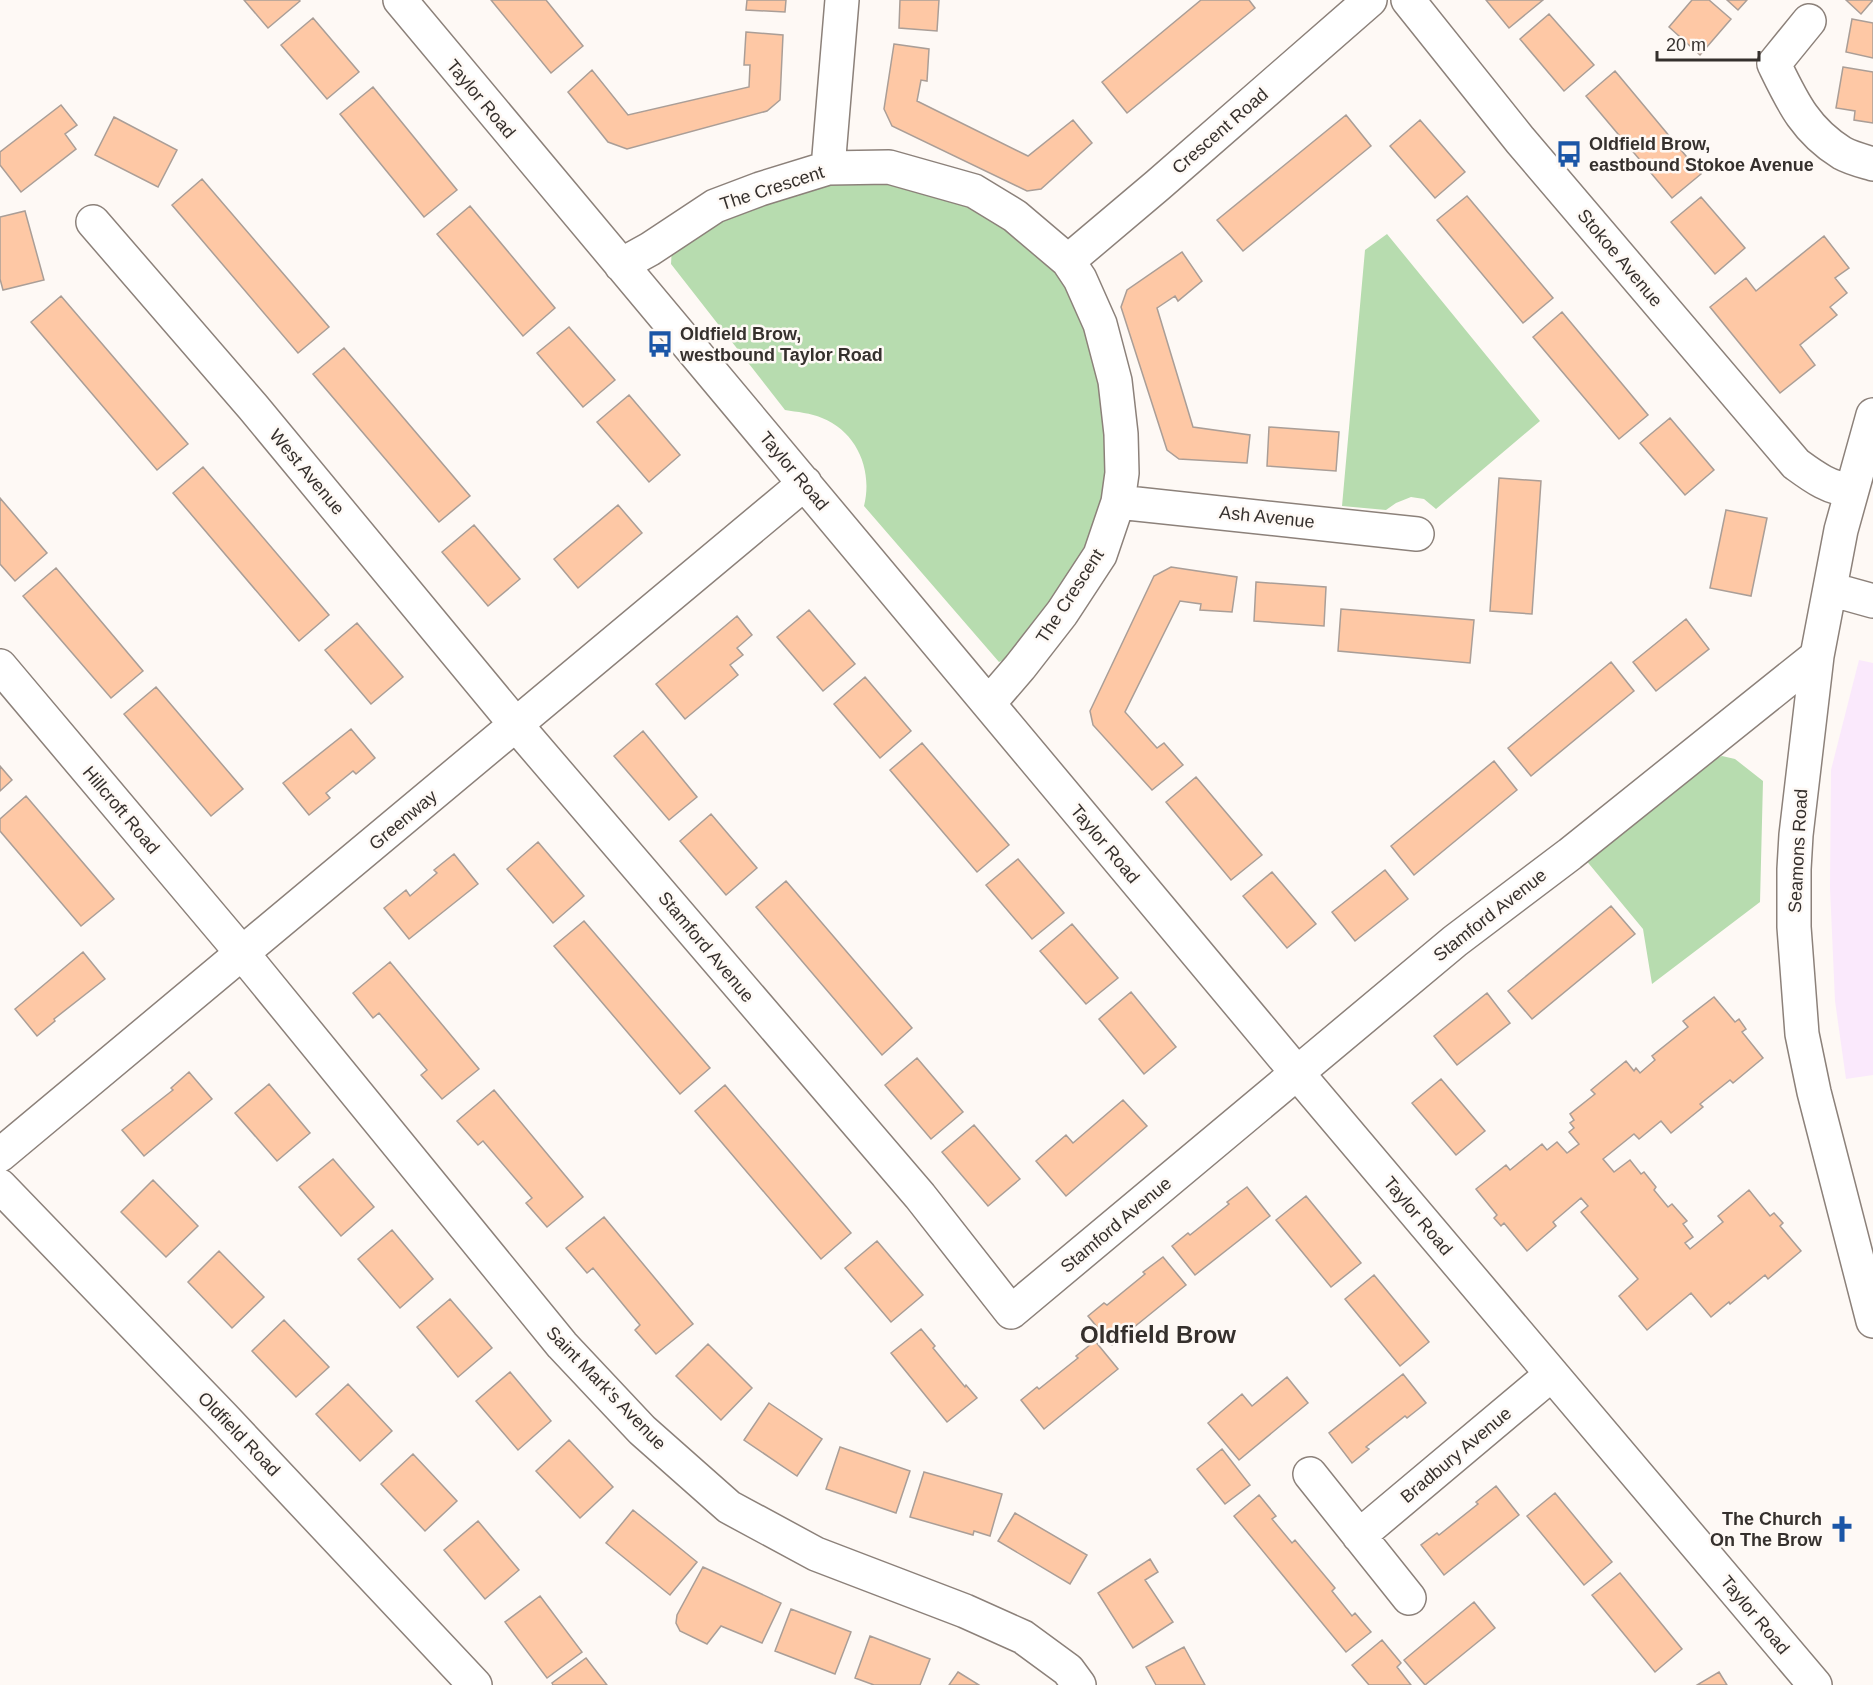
<svg xmlns="http://www.w3.org/2000/svg" width="1873" height="1685" font-family="Helvetica,sans-serif">
<style>
.commercial{fill:#fae9fc}
.green{fill:#b7dcaf}
.building{fill:#fec8a5;stroke:#aa9e97;stroke-width:1.5}
.lines{fill:none;stroke-linecap:round;stroke-linejoin:round}
.minor-casing{stroke:#8c817a;stroke-width:36}
.minor{stroke:#fff;stroke-width:33}
.labels{text-anchor:middle;stroke-width:5;stroke-linejoin:round;paint-order:stroke}
.street-label{font-size:18px;fill:#35302d;stroke:#fef9f5}
.poi-label{font-size:18px;font-weight:bold;fill:#35302d;stroke:#fef9f5;text-anchor:start}
.district-label{font-size:24px;font-weight:bold;fill:#35302d;stroke:#fef9f5}
</style>
<rect width="100%" height="100%" fill="#fef9f5"/>
<path class="commercial" d="M1859,660L1873,663V1075L1846,1079L1835,1001L1830,888L1831,770Z"/>
<path class="green" d="M832,172L933,182L1063,257L1117,434L1096,552L1008,658L999,662L864,506C873,470 857,432 822,418C811,413 797,412 785,410L671,264L672,247L717,210Z
M1387,234L1540,421L1436,509L1424,499L1411,497L1396,503L1386,510L1342,506L1365,250Z
M1722,756L1735,759L1763,781L1760,902L1652,984L1643,929L1585,859L1711,761Z"/>
<path class="building" d="M244,0H299L300,1L268,28Z
M491,0H546L583,46L551,73Z
M747,0H786L785,12L746,10Z
M900,0H939L937,31L899,28Z
M1201,0H1249L1255,8L1127,113L1102,82Z
M1486,0H1543L1509,28Z
M1692,0H1709L1731,19L1700,55L1669,27Z
M1727,0H1747L1738,10Z
M1846,0H1873L1861,14Z
M1549,14L1594,65L1564,91L1520,39Z
M313,18L359,72L327,99L281,45Z
M1852,19L1873,23V58L1846,52Z
M746,32L783,35L780,100L767,111L627,149L608,142L568,92L592,70L628,115L749,87L750,65H744Z
M894,44L929,49L927,81L921,80L917,101L1028,156L1073,120L1092,143L1041,189L1027,191L892,126L884,109Z
M1843,67L1873,72V123L1854,120L1855,111L1836,108Z
M1615,71L1701,174L1672,198L1586,96Z
M373,87L457,190L424,217L340,114Z
M61,105L77,125L65,134L76,149L21,192L0,165V152Z
M1346,115L1371,146L1243,251L1217,220Z
M114,117L177,150L158,187L95,155Z
M1420,120L1465,172L1435,198L1390,146Z
M202,179L329,327L298,353L172,205Z
M1467,196L1553,298L1523,323L1437,220Z
M1701,197L1745,248L1715,274L1671,222Z
M470,206L555,308L523,336L437,234Z
M25,211L44,280L3,290L0,279V217Z
M1824,236L1849,268L1835,278L1847,293L1830,307L1837,315L1800,345L1815,365L1780,393L1710,307L1746,278L1756,291Z
M1182,252L1202,281L1178,301L1175,296L1157,308L1193,427L1250,435L1247,463L1179,459L1167,450L1121,307L1127,290Z
M61,296L188,444L157,470L31,322Z
M1562,312L1648,415L1619,439L1533,337Z
M569,327L615,380L583,407L537,353Z
M344,348L470,496L439,522L313,374Z
M629,395L680,455L649,482L597,422Z
M1670,418L1714,470L1685,495L1640,443Z
M1269,427L1339,432L1336,471L1267,466Z
M203,467L329,615L299,641L173,493Z
M1499,478L1541,481L1532,614L1490,611Z
M0,498L47,553L15,581L0,564Z
M618,505L642,533L578,588L554,559Z
M1726,510L1767,518L1751,596L1710,588Z
M474,525L520,579L488,606L442,552Z
M1171,567L1237,577L1232,612L1200,610L1201,604L1180,601L1125,712L1157,748L1164,743L1183,765L1152,790L1093,725L1090,711L1154,576Z
M56,568L143,671L111,698L23,596Z
M1256,582L1326,587L1324,626L1254,621Z
M1341,609L1474,620L1470,663L1338,651Z
M809,610L855,664L823,691L777,637Z
M737,616L752,635L737,648L743,655L730,665L738,675L685,719L656,684Z
M1686,619L1709,649L1656,691L1633,662Z
M357,623L403,677L371,704L325,650Z
M1611,662L1634,691L1531,776L1508,748Z
M865,677L911,731L880,758L834,704Z
M156,687L243,789L211,816L124,714Z
M351,729L375,758L356,774L353,771L326,793L330,798L309,815L283,783Z
M643,731L697,797L669,820L614,756Z
M922,743L1009,845L977,872L890,770Z
M1494,761L1517,790L1414,875L1391,846Z
M0,766L12,780L0,791Z
M1196,777L1262,855L1231,880L1166,802Z
M26,796L114,899L81,926L0,831V819Z
M711,814L757,868L726,895L680,841Z
M538,842L584,896L553,923L507,869Z
M454,854L478,884L409,939L384,908L406,890L410,896L437,873L434,870Z
M1018,859L1064,913L1032,939L986,885Z
M1385,870L1408,899L1355,941L1332,912Z
M1272,872L1316,924L1287,948L1243,896Z
M786,881L912,1028L882,1055L756,907Z
M1611,906L1635,934L1532,1019L1508,991Z
M584,921L710,1068L680,1094L554,946Z
M1072,924L1118,978L1086,1004L1040,951Z
M83,952L105,979L54,1019L55,1021L37,1036L15,1009Z
M390,962L479,1069L442,1099L421,1075L427,1070L379,1013L373,1018L353,993Z
M1131,992L1176,1047L1144,1074L1099,1019Z
M1487,993L1510,1023L1457,1065L1434,1036Z
M1714,997L1735,1022L1739,1019L1746,1029L1742,1032L1763,1058L1733,1083L1730,1080L1700,1104L1703,1107L1671,1133L1661,1121L1639,1139L1634,1134L1603,1159L1614,1172L1630,1160L1641,1174L1644,1172L1656,1187L1654,1190L1668,1207L1672,1204L1687,1221L1683,1224L1693,1237L1685,1243L1690,1249L1723,1222L1718,1216L1749,1190L1770,1216L1774,1213L1783,1223L1780,1226L1801,1251L1768,1279L1765,1275L1730,1304L1729,1302L1711,1317L1691,1293L1647,1330L1619,1296L1638,1279L1581,1212L1588,1206L1581,1198L1553,1222L1556,1226L1527,1251L1504,1223L1501,1226L1494,1218L1497,1215L1476,1189L1506,1165L1510,1170L1542,1144L1547,1150L1557,1142L1567,1153L1579,1144L1569,1132L1574,1128L1570,1123L1574,1120L1570,1114L1595,1094L1591,1090L1626,1061L1634,1071L1636,1068L1640,1073L1655,1060L1652,1056L1688,1027L1683,1021Z
M917,1058L963,1112L931,1139L885,1085Z
M189,1072L212,1099L144,1156L122,1130L173,1090L171,1088Z
M1441,1079L1485,1131L1456,1155L1412,1103Z
M269,1084L310,1133L277,1161L235,1113Z
M725,1085L851,1233L821,1259L695,1111Z
M494,1090L583,1197L547,1227L526,1203L532,1198L483,1141L478,1145L457,1121Z
M1123,1100L1147,1126L1066,1196L1036,1161L1066,1135L1073,1143Z
M974,1125L1020,1179L988,1206L942,1152Z
M333,1159L374,1207L341,1236L299,1187Z
M153,1180L198,1226L166,1257L121,1212Z
M1247,1187L1270,1216L1195,1275L1172,1246L1188,1233L1190,1235L1229,1204L1227,1202Z
M1306,1196L1361,1263L1331,1287L1276,1220Z
M604,1217L693,1324L656,1354L635,1330L640,1325L593,1268L587,1273L566,1248Z
M392,1230L433,1279L400,1308L358,1259Z
M877,1241L923,1295L891,1322L845,1268Z
M219,1251L264,1297L232,1328L188,1282Z
M1163,1257L1186,1285L1112,1345L1088,1316L1104,1303L1107,1305L1145,1274L1143,1272Z
M1374,1275L1429,1342L1400,1366L1345,1299Z
M450,1299L492,1348L458,1377L417,1327Z
M284,1320L329,1367L296,1397L252,1351Z
M921,1329L935,1346L933,1348L965,1387L966,1385L977,1398L947,1422L891,1353Z
M1095,1341L1118,1369L1044,1429L1021,1400L1037,1387L1039,1389L1078,1358L1076,1356Z
M708,1344L752,1388L721,1420L676,1376Z
M510,1372L551,1421L518,1450L476,1401Z
M1403,1374L1426,1403L1407,1418L1405,1416L1366,1447L1369,1449L1352,1463L1329,1433Z
M1287,1377L1308,1403L1239,1460L1208,1423L1242,1394L1252,1406Z
M348,1384L392,1431L360,1461L316,1414Z
M769,1403L822,1439L797,1476L744,1440Z
M569,1440L613,1487L580,1518L536,1471Z
M840,1447L910,1471L896,1513L826,1489Z
M1222,1449L1250,1485L1225,1504L1197,1469Z
M413,1454L457,1501L425,1531L381,1484Z
M924,1472L1002,1494L990,1536L974,1531L973,1535L910,1517Z
M1496,1486L1519,1515L1444,1575L1421,1545L1437,1533L1439,1535L1478,1504L1476,1502Z
M1555,1493L1612,1562L1584,1585L1527,1516Z
M1259,1495L1276,1516L1272,1519L1292,1543L1295,1540L1335,1588L1332,1591L1352,1616L1355,1613L1371,1632L1346,1652L1234,1516Z
M633,1510L697,1562L670,1595L606,1543Z
M1015,1513L1087,1555L1070,1584L998,1541Z
M478,1521L519,1570L485,1599L444,1550Z
M1150,1559L1158,1572L1145,1580L1173,1622L1133,1648L1098,1593Z
M703,1567L781,1603L762,1643L721,1626L707,1644L680,1631L676,1623L677,1615Z
M1620,1573L1682,1649L1655,1672L1592,1595Z
M540,1596L582,1652L547,1678L505,1622Z
M1474,1602L1495,1628L1425,1685L1404,1660Z
M791,1609L851,1632L835,1674L775,1651Z
M870,1636L930,1659L920,1685H874L855,1678Z
M1382,1640L1401,1663L1397,1667L1411,1685H1369L1352,1665Z
M1184,1647L1205,1685H1156L1146,1667Z
M586,1658L607,1685H553L552,1683Z
M958,1672L979,1685H949Z
M1719,1672L1727,1685H1697Z"/>
<g class="lines">
<defs>
<path id="minor" d="M400,0L1298,1074L1815,1685
M1408,0L1520,140L1796,464C1811,475 1832,491 1852,489
M1809,21L1774,64C1792,101 1805,130 1842,153C1851,158 1863,161 1873,164
M828,168L842,0
M93,222L253,407L517,726L920,1196L1011,1312L1455,941L1570,854L1817,656
M1068,261L1158,185L1370,0
M621,265L650,249L715,206L760,189L828,168L889,167L974,191L1015,216L1068,261L1080,279L1100,324L1115,381L1121,434L1122,473L1118,502L1100,555L1062,613L1020,667L989,703
M1873,415L1841,530L1817,656L1796,835L1794,869V927L1802,1034L1814,1092L1873,1321
M1118,502L1417,534
M1830,589L1873,601
M0,666L242,953L562,1345L642,1430L729,1507L816,1554L965,1611L1023,1637L1068,1670L1079,1685
M0,1155L805,483
M0,1186L223,1417L475,1685
M1310,1474L1409,1598
M1359,1536L1552,1374"/>
</defs>
<use href="#minor" class="minor-casing"/>
<use href="#minor" class="minor"/>
</g>
<defs>
<symbol id="bus-bare" viewBox="-9 -9 18 18"><path d="M-5-6H5V4H4V6H2V4H-2V6H-4V4H-5ZM-3.5-4V0h7V-4ZM-3.5 1.2v1.5H-2V1.2ZM2 1.2v1.5H3.5V1.2Z" fill="#1b56a7" stroke="#fef9f5" stroke-width="2.5" paint-order="stroke"/></symbol>
<symbol id="church-bare" viewBox="-9 -9 18 18"><path d="M-1.2-6h2.4v3.5h3.3v2.4h-3.3V6h-2.4V-.1h-3.3v-2.4h3.3Z" fill="#1b56a7" stroke="#fef9f5" stroke-width="2.5" paint-order="stroke"/></symbol>
</defs>
<g fill-rule="evenodd">
<use href="#bus-bare" x="1550" y="135" width="38" height="38"/>
<use href="#bus-bare" x="641" y="325" width="38" height="38"/>
<use href="#church-bare" x="1823" y="1510" width="38" height="38"/>
</g>
<g class="labels">
<g class="street-label">
<text transform="translate(481 99) rotate(50)" y="6">Taylor Road</text>
<text transform="translate(1220 131) rotate(-41)" y="6">Crescent Road</text>
<text transform="translate(772 188) rotate(-18)" y="6">The Crescent</text>
<text transform="translate(1620 258) rotate(50)" y="6">Stokoe Avenue</text>
<text transform="translate(794 471) rotate(50)" y="6">Taylor Road</text>
<text transform="translate(307 472) rotate(50)" y="6">West Avenue</text>
<text transform="translate(1267 517) rotate(6)" y="6">Ash Avenue</text>
<text transform="translate(1070 596) rotate(-57)" y="6">The Crescent</text>
<text transform="translate(121 810) rotate(50)" y="6">Hillcroft Road</text>
<text transform="translate(403 820) rotate(-40)" y="6">Greenway</text>
<text transform="translate(1105 844) rotate(50)" y="6">Taylor Road</text>
<text transform="translate(1798 851) rotate(-87)" y="6">Seamons Road</text>
<text transform="translate(1490 915) rotate(-38)" y="6">Stamford Avenue</text>
<text transform="translate(706 947) rotate(50)" y="6">Stamford Avenue</text>
<text transform="translate(1418 1216) rotate(50)" y="6">Taylor Road</text>
<text transform="translate(1116 1225) rotate(-40)" y="6">Stamford Avenue</text>
<text transform="translate(606 1388) rotate(46)" y="6">Saint Mark's Avenue</text>
<text transform="translate(239 1434) rotate(46)" y="6">Oldfield Road</text>
<text transform="translate(1456 1455) rotate(-40)" y="6">Bradbury Avenue</text>
<text transform="translate(1755 1615) rotate(50)" y="6">Taylor Road</text>
</g>
<g class="poi-label">
<text x="1589" y="150">Oldfield Brow,<tspan x="1589" dy="21">eastbound Stokoe Avenue</tspan></text>
<text x="680" y="340">Oldfield Brow,<tspan x="680" dy="21">westbound Taylor Road</tspan></text>
<text x="1822" y="1525" text-anchor="end">The Church<tspan x="1822" dy="21">On The Brow</tspan></text>
</g>
<g class="district-label">
<text x="1158" y="1343">Oldfield Brow</text>
</g>
</g>
<path d="M1657 51v9h102v-9" fill="none" stroke="#35302d" stroke-width="3"/>
<text x="1666" y="51" font-size="18" fill="#35302d" stroke="#fef9f5" stroke-width="4.5" paint-order="stroke">20 m</text>
</svg>
